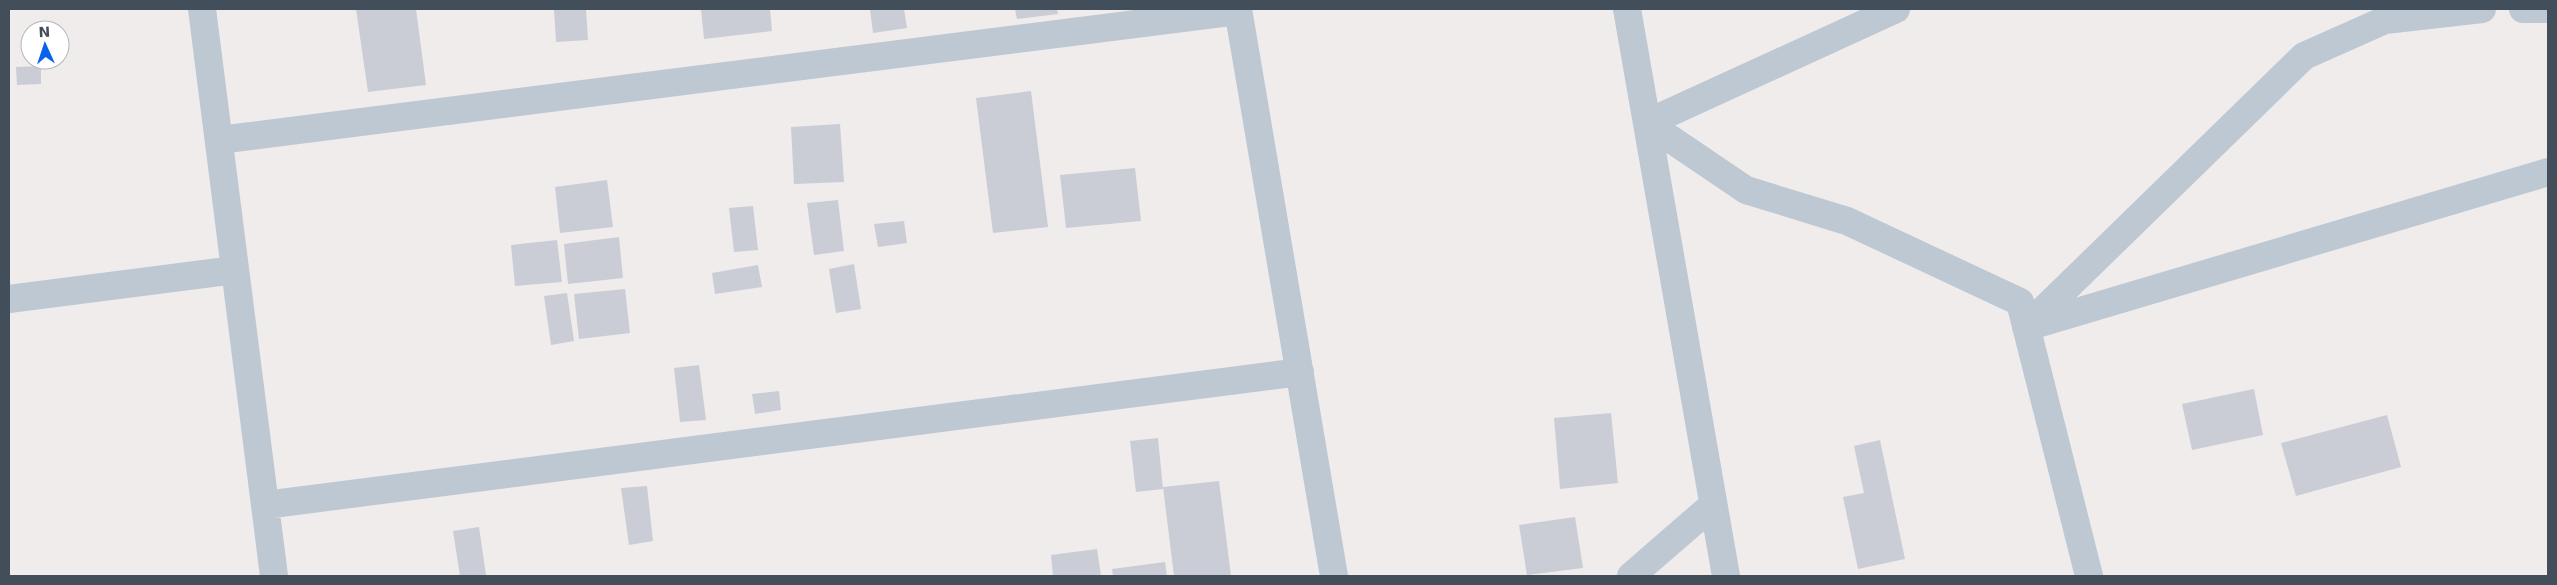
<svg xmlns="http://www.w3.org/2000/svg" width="2557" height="585" font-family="'DejaVu Sans',sans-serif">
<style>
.building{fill:#cacdd5}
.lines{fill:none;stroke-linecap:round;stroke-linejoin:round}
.minor{stroke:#bdc8d3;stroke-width:28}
</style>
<rect width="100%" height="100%" fill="#efeceb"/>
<path class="building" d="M356,9H416L426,85L368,92Z
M554,9H586L588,40L556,42Z
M701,9H770L772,31L704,39Z
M870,9H904L907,28L873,33Z
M1015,9H1057L1058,14L1017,19Z
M41,66V84L17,85L16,67Z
M1031,91L1048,227L993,233L976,98Z
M840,124L844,182L794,184L791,127Z
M1135,168L1141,221L1066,228L1060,175Z
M607,180L613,227L560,233L555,187Z
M838,200L844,251L814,255L807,203Z
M753,206L758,250L734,252L729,208Z
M904,221L907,243L878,247L874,224Z
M619,237L623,278L568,284L564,244Z
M557,240L562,282L515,286L511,245Z
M854,264L861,309L836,313L829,269Z
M758,265L762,287L715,294L712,273Z
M625,289L630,333L579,339L574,294Z
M567,293L574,341L551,345L544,296Z
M699,365L706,420L680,422L674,368Z
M2254,389L2263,435L2192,450L2182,404Z
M779,391L781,410L755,414L752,394Z
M1611,413L1618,483L1560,489L1554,418Z
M2387,415L2401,467L2296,496L2281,443Z
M1158,438L1163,489L1136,492L1130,441Z
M1880,440L1905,559L1858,569L1843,497L1864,493L1854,446Z
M1219,481L1231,576H1174L1163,487Z
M647,486L653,541L629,545L621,488Z
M1575,517L1583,568L1527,575L1519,525Z
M479,527L486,575L460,576L453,531Z
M1097,549L1101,576H1053L1051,555Z
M1165,562L1167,576H1113L1112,569Z"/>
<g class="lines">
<path class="minor" d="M202,9L274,576
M1238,9L1334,576
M1627,9L1726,576
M2523,9H2548
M1647,123L1746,190L1847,221L2020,302L2089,576
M1647,123L1896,9
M219,140L1238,11
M9,299L235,270
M2030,326L2548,172
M2026,327L2304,56L2385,20L2482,9
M265,505L1300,372
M1631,576L1713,505"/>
</g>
<rect width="2557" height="585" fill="none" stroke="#434e5b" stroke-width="20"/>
<g transform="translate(45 45) rotate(357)"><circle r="24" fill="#ffffff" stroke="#b4b8bd"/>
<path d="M0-4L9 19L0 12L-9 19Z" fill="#0862ed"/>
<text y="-8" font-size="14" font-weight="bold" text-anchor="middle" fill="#434e5b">N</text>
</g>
</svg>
